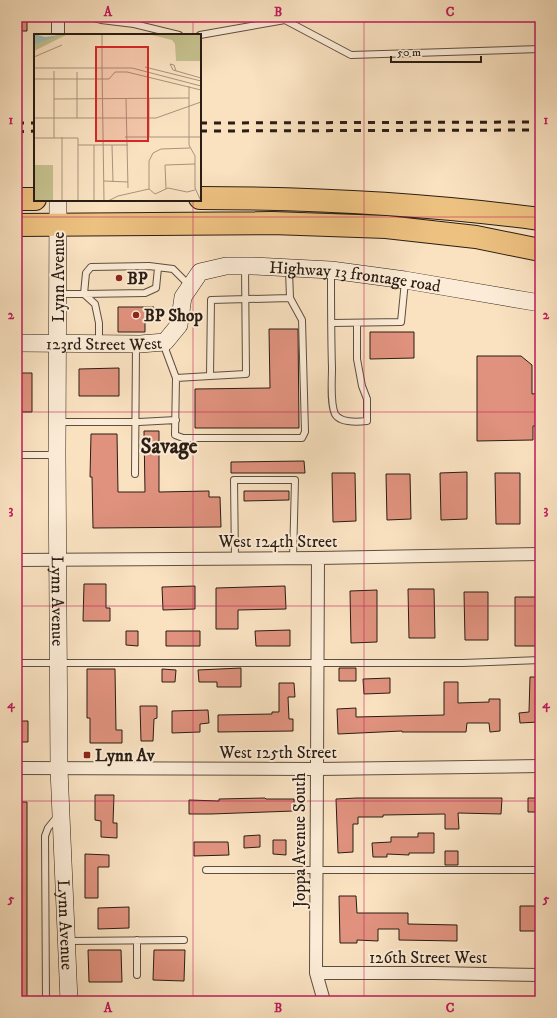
<svg xmlns="http://www.w3.org/2000/svg" width="557" height="1018" font-family="'IM FELL DW Pica',serif">
<style>
.building{fill:#e0927e;stroke:#2a1d14}
.lines{fill:none;stroke-linecap:round;stroke-linejoin:round}
.lane-casing{stroke:#5e4e3f;stroke-width:8}
.street-casing{stroke:#5e4e3f;stroke-width:14}
.secondary-casing{stroke:#2a1d14;stroke-width:18}
.highway-casing{stroke:#2a1d14;stroke-width:24}
.lane{stroke:#fcecd7;stroke-width:6}
.street{stroke:#fcecd7;stroke-width:12}
.secondary{stroke:#fcecd7;stroke-width:17}
.highway{stroke:#edc180;stroke-width:22}
.rail{stroke:#2a1d14;stroke-width:3;stroke-dasharray:7 7;stroke-linecap:butt}
.grid{fill:none;stroke:#c2185b;stroke-width:1;stroke-opacity:0.55}
.poi-dot{fill:#8f2418;stroke:#fcecd7;stroke-width:1.5}
.labels{text-anchor:middle;stroke-width:4;stroke-linejoin:round;paint-order:stroke}
.street-label{font-size:17px;fill:#2a1d14;stroke:#fcecd7}
.poi-label{font-size:17px;font-weight:bold;fill:#2a1d14;stroke:#fcecd7;text-anchor:start}
.district-label{font-size:21px;font-weight:bold;fill:#2a1d14;stroke:#fcecd7}
.inset-road{fill:none;stroke:#a7937c;stroke-width:1}
.view{fill:#d62828;fill-opacity:0.15;stroke:#d62828;stroke-width:2}
.inset-edge{fill:none;stroke:#2a1d14;stroke-width:2}
.neatline{fill:none;stroke:#c2185b;stroke-width:1.5}
.grid-label{font-size:13px;text-anchor:middle;font-weight:bold;fill:#c2185b}
</style>
<rect width="100%" height="100%" fill="#fae2c1"/>
<filter id="stains"><feTurbulence type="fractalNoise" baseFrequency=".005" numOctaves="4"/><feColorMatrix values="0 0 0 0 .2 0 0 0 0 .09 0 0 0 0 .02 0 0 0 .5 -.17"/></filter>
<radialGradient id="worn" r=".72"><stop offset=".6" stop-color="#630" stop-opacity="0"/><stop offset="1" stop-color="#630" stop-opacity=".3"/></radialGradient>
<path class="building" d="M17,17H27V31H17Z
M118,307H154V322H145V332H118Z
M269,329H298L299,428H195V389L270,388Z
M370,332H414V358L370,359Z
M477,356H521L532,365V394L540,393V426H533V440L477,441Z
M119,368V396H79V369Z
M17,373H32V412H17Z
M144,431H159V492L209,491V497H220L221,527L93,528L92,477H90L91,434H117L118,492H145Z
M304,461L305,473H231V462Z
M467,472V519L441,520L440,473Z
M332,473H355L356,521L333,522Z
M495,473H520V524H496Z
M386,474H410L411,519L387,520Z
M244,491H289V500L244,501Z
M84,584H106V608H110V621H83Z
M195,586V609L163,610L162,587Z
M285,586L286,609L238,610V629H216V588Z
M408,589H434L435,638H409Z
M377,590V642L351,643L350,591Z
M464,592H488V640H465Z
M515,597H536L537,631H538L539,646H515Z
M290,630V646H256L255,631Z
M126,631H138V646L126,645Z
M166,631H200V646H166Z
M241,668V687H217V682H199L198,670Z
M339,668H356V681H339Z
M87,669H115L116,730H122V743H90V718H87Z
M162,669L176,670L175,682H162Z
M530,677H540V718H538V722L520,723L519,713L529,712Z
M390,678V693L364,694L363,679Z
M444,682H458V703L489,702V699H500V731L490,732L489,723H467L466,732H402V731L338,734L337,709L356,708V717L444,715Z
M279,683H294L295,697H288L289,719H293V731L218,732V715L272,714V712H279Z
M140,706H157V718L154,719L153,741H141Z
M208,710L209,723L200,724V732L172,733V711Z
M17,721H28V742H17Z
M95,795H114L113,823H117V838L101,837V821L95,820Z
M265,798L266,799H294V811L211,814H189V800L219,801V799Z
M357,798H502L501,814L458,813L459,829H445V814L383,815V817H358V824H353V852L338,853L336,799Z
M528,798H540V812H528Z
M17,802H27V1001H17Z
M418,833H434V853H409V855L387,854V857H373L372,843L391,842V837H418Z
M260,835V847L244,848V836Z
M273,840H286V855L273,854Z
M194,842H228L229,855L194,856Z
M445,851H458V865H445Z
M85,854L109,855V867H98V898H85Z
M339,896H356L357,913H408V924L457,925V941L399,940V929H378V941L357,940V943H340Z
M520,906H537V931H520Z
M129,907V928L98,929V908Z
M88,950H121L122,982H89Z
M154,950H185L184,981L153,980Z"/>
<g class="lines">
<defs>
<path id="lane" d="M90,17L101,20L134,24L179,35
M200,35L285,20L351,55L540,49
M331,272C331,304 331,336 332,368C332,381 330,403 335,414C340,423 358,422 367,421V399L362,386L357,359V323
M59,294H84L86,273L91,267L149,266L173,269L189,285
M84,294L145,293L156,288L158,268
M84,294L95,304L99,323V343
M332,323L401,322L405,281
M540,339H539L540,367
M163,343L176,378L175,435L183,438H302L305,432L302,320L290,298L289,270
M210,376L246,374L245,266
M176,378L210,376L211,300L290,298
M57,422H139L176,420
M17,455H55
M135,474L136,346
M235,559L234,480H295L293,559
M17,663H463L540,660
M206,870H540
M68,941L184,940
M137,975V940
M46,1001L45,836L48,828L57,817"/>
<path id="street" d="M58,35V17
M318,558L316,973L324,1001
M17,560L318,558L540,554
M17,768L317,769L540,766
M316,973H433L540,975"/>
<g id="secondary">
<path id="s1" d="M58,200L57,455L59,769L69,1001"/>
<path id="s2" d="M17,343L140,344L165,342L179,325L183,297L200,272L226,266H253L331,270L405,280L540,303"/>
</g>
<path id="highway" d="M200,198C314,198 427,204 540,219
M17,199H35
M17,225L272,223L386,227L476,237L540,250"/>
</defs>
<use href="#lane" class="lane-casing"/>
<use href="#street" class="street-casing"/>
<use href="#secondary" class="secondary-casing"/>
<use href="#highway" class="highway-casing"/>
<use href="#lane" class="lane"/>
<use href="#street" class="street"/>
<use href="#secondary" class="secondary"/>
<use href="#highway" class="highway"/>
<path class="rail" d="M17,123H35
M200,123L540,122
M200,131L540,130
M17,132L35,131"/>
</g>
<path class="grid" d="M193,17V35M364,17V1001M193,200V1001M17,217H540M17,412H540M17,606H540M17,801H540"/>
<g class="poi-dot">
<circle cx="119" cy="278" r="4"/>
<circle cx="136" cy="315" r="4"/>
<rect x="83" y="751" width="8" height="8" rx="2"/>
</g>
<g class="labels">
<g class="street-label">
<text transform="translate(58 277) rotate(-90)" y="6">Lynn Avenue</text>
<text dy="6" stroke="none"><textPath href="#s2" startOffset="385">Highway 13 frontage road</textPath></text>
<text dy="6" stroke="none"><textPath href="#s2" startOffset="87">123rd Street West</textPath></text>
<text x="278" y="547">West 124th Street</text>
<text dy="6" stroke="none"><textPath href="#s1" startOffset="401">Lynn Avenue</textPath></text>
<text x="278" y="758">West 125th Street</text>
<text transform="translate(299 840) rotate(-90)" y="6">Joppa Avenue South</text>
<text dy="6" stroke="none"><textPath href="#s1" startOffset="725">Lynn Avenue</textPath></text>
<text x="428" y="963">126th Street West</text>
</g>
<g class="poi-label">
<text x="127" y="284">BP</text>
<text x="144" y="321">BP Shop</text>
<text x="95" y="761">Lynn Av</text>
</g>
<g class="district-label">
<text x="169" y="453">Savage</text>
</g>
</g>
<g transform="translate(34 34)">
<rect width="167" height="167" fill="#fae2c1"/>
<path d="M26,0H34L0,17V11ZM114,0H167V27H142L141,10L138,6ZM0,131H19V167H0Z" fill="#c5c18e"/>
<path d="M0,0L11,3L26,1L0,11Z" fill="#9ebdb5"/>
<path class="inset-road" d="M0,23L28,11M68,31V0M68,31L70,167M111,33L167,47M0,34H98L167,52M20,37V104M142,37L140,31L136,30L139,36L167,44M43,38V84M0,45H75L81,38H93L167,56M155,52V111L161,122V154L167,167M115,64V103M20,65L155,64M92,65L94,154M0,84H122L167,68M91,103H167M0,104H44V167M44,111H94M60,111V167M78,111L79,148M70,147L94,148M115,155V127L119,119L127,115L156,114M132,155L131,131L161,130M28,167V103M74,167L84,162L115,155L121,160L134,154L153,158L161,156"/>
<path class="view" d="M62,13H114V107H62Z"/>
<rect width="167" height="167" class="inset-edge"/>
</g>
<rect width="557" height="1018" fill="none" stroke="#fae2c1" stroke-width="44"/>
<path d="M391 56v6h90v-6" fill="none" stroke="#2a1d14" stroke-width="2"/>
<text x="397" y="56" font-size="12" fill="#2a1d14" stroke="#fcecd7" stroke-width="3" paint-order="stroke">50 m</text>
<rect x="22" y="22" width="513" height="974" class="neatline"/>
<g class="grid-label">
<text x="108" y="16">A</text>
<text x="278" y="16">B</text>
<text x="450" y="16">C</text>
<text x="11" y="124">1</text>
<text x="546" y="124">1</text>
<text x="11" y="319">2</text>
<text x="546" y="319">2</text>
<text x="11" y="514">3</text>
<text x="546" y="514">3</text>
<text x="11" y="708">4</text>
<text x="546" y="708">4</text>
<text x="11" y="903">5</text>
<text x="546" y="903">5</text>
<text x="108" y="1012">A</text>
<text x="278" y="1012">B</text>
<text x="450" y="1012">C</text>
</g>
<rect width="100%" height="100%" filter="url(#stains)"/>
<rect width="100%" height="100%" fill="url(#worn)"/>
</svg>
